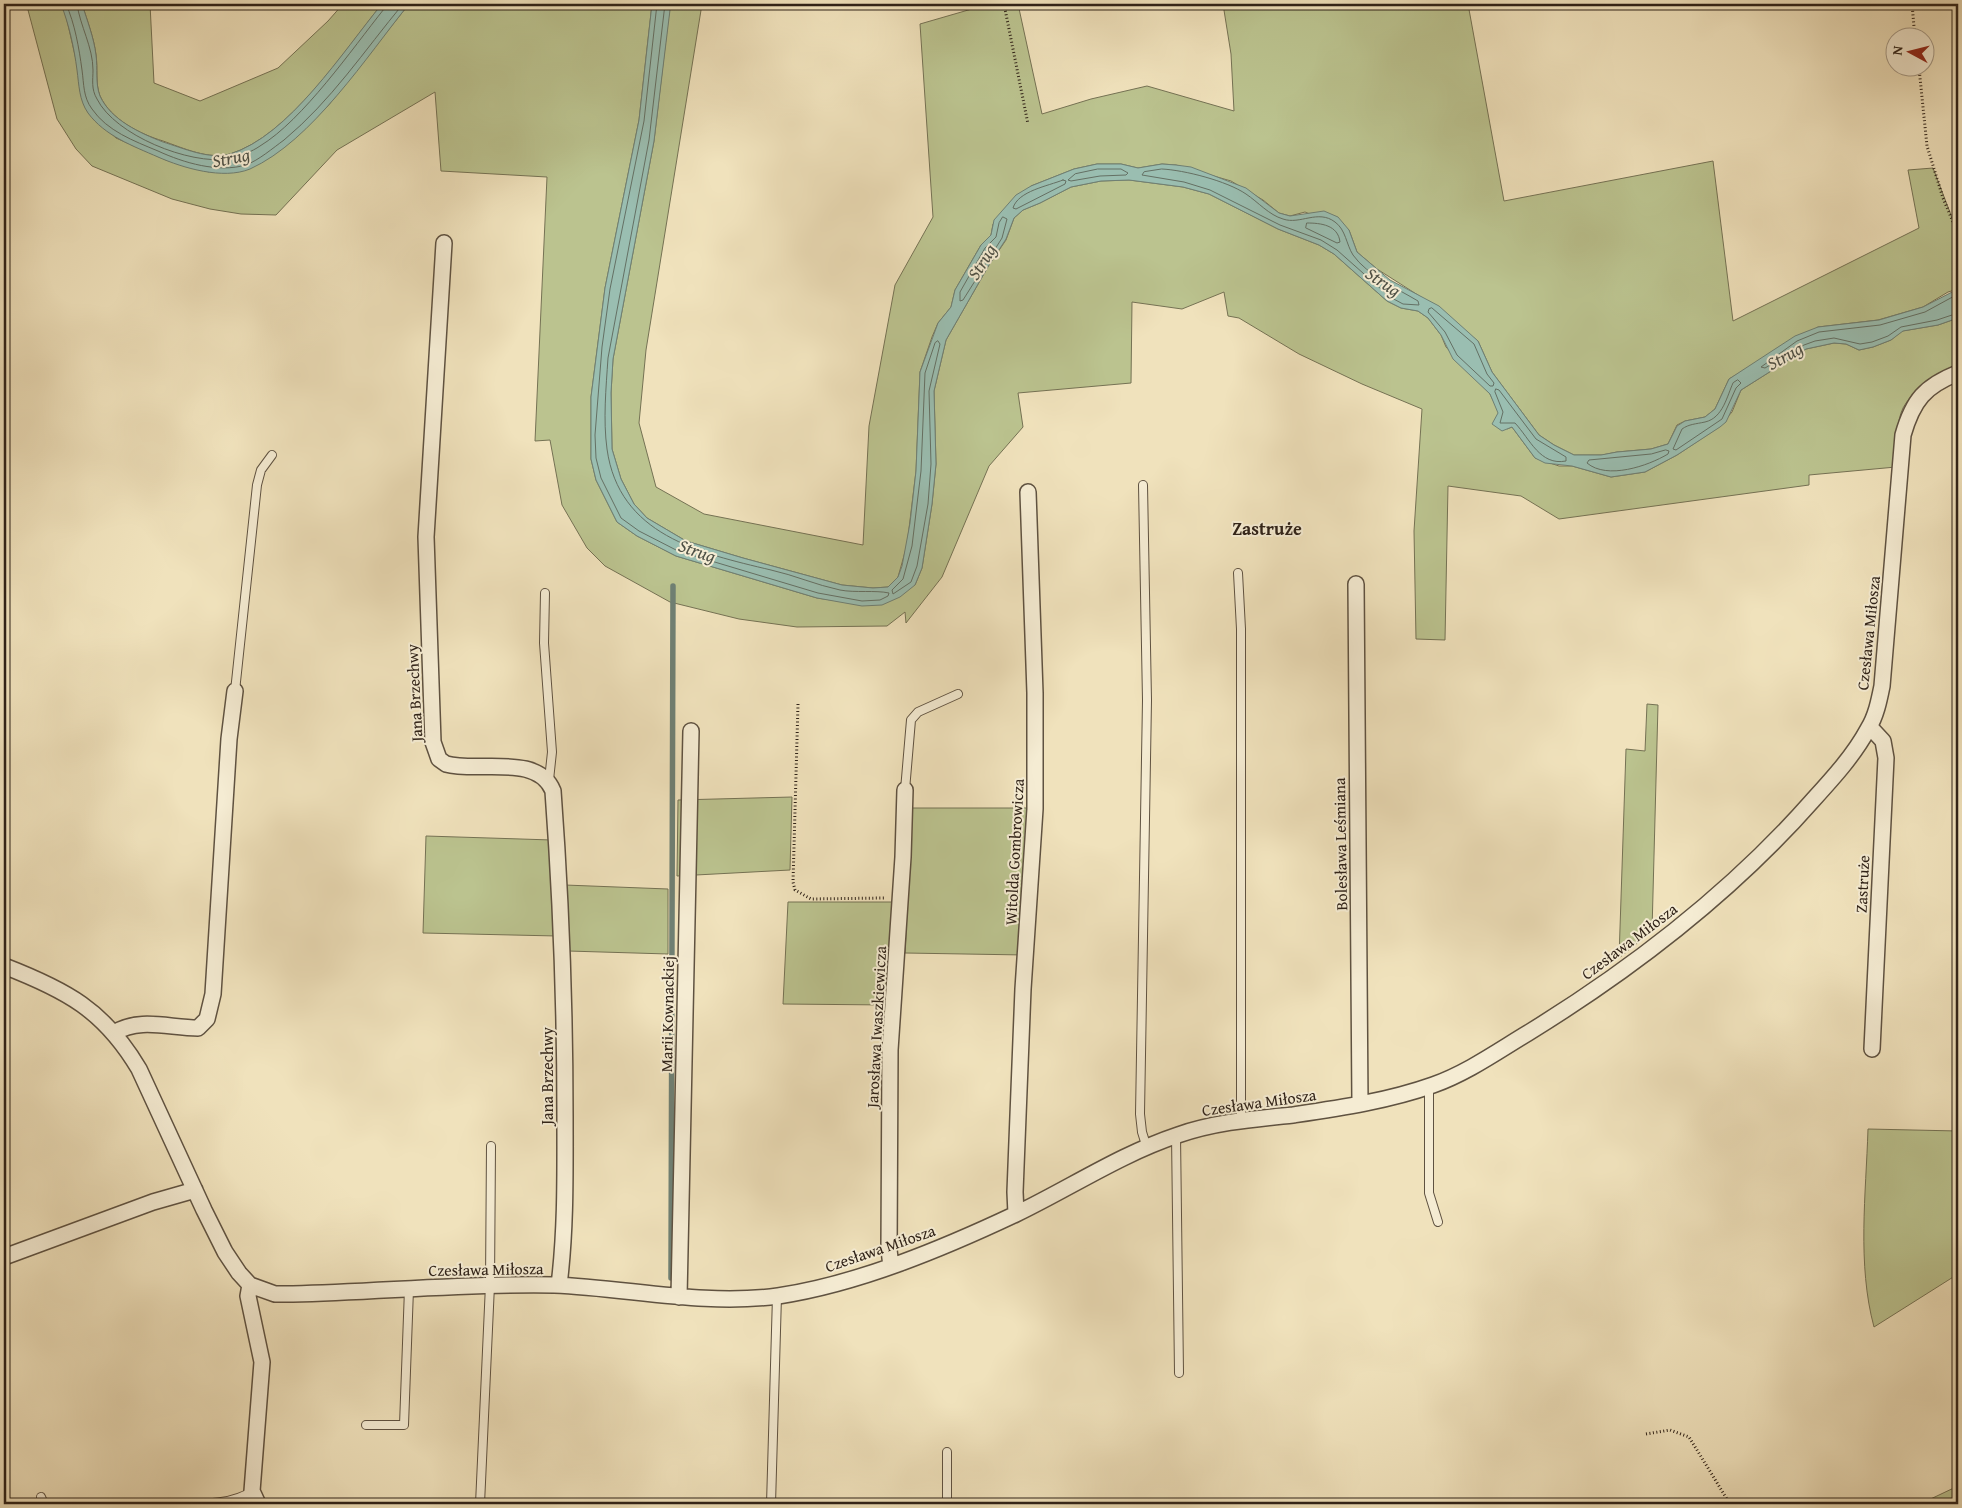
<svg xmlns="http://www.w3.org/2000/svg" width="1962" height="1508" font-family="'Gentium Book Plus',serif">
<style>
.green{fill:#bbc38f;stroke:#757254}
.water{fill:#9abeb1;stroke:#6f8074}
.lines{fill:none;stroke-linecap:round;stroke-linejoin:round}
.shore{stroke:#647064;stroke-width:1}
.stream{stroke:#6f8074;stroke-width:5.5}
.lane-casing{stroke:#5f5241;stroke-width:10}
.street-casing{stroke:#5f5241;stroke-width:18}
.path{stroke:#2f2218;stroke-width:3;stroke-dasharray:1 2.5;stroke-linecap:butt}
.lane{stroke:#f5ecd3;stroke-width:8}
.street{stroke:#f5ecd3;stroke-width:15}
.labels{text-anchor:middle;stroke-width:4;stroke-linejoin:round;paint-order:stroke}
.street-label{font-size:16px;fill:#2f2218;stroke:#f5ecd3}
.water-label{font-size:18px;font-style:italic;fill:#4f5146;stroke:#f5ecd3}
.neighbourhood-label{font-size:18px;font-weight:bold;fill:#2f2218;stroke:#f5ecd3}
</style>
<rect width="100%" height="100%" fill="#f0e2bc"/>
<filter id="stains"><feTurbulence type="fractalNoise" baseFrequency=".004" numOctaves="4"/><feColorMatrix values="0 0 0 0 .2 0 0 0 0 .09 0 0 0 0 .02 0 0 0 .5 -.17"/></filter>
<radialGradient id="worn" r=".72"><stop offset=".6" stop-color="#630" stop-opacity="0"/><stop offset="1" stop-color="#630" stop-opacity=".3"/></radialGradient>
<path class="green" d="M22,4H61L66,16L88,112L116,138L166,160L209,172L274,154L297,135L327,107L409,4H652L639,120L605,288L591,397V459L596,480L617,522L637,536L676,556L817,598L838,601L915,585L922,568L932,504L936,464L934,391L946,340L989,265L1006,240L1014,218L1023,210L1040,203L1071,187L1101,181L1129,180L1183,187L1209,194L1278,229L1319,245L1334,254L1387,301L1401,308L1418,311L1428,318L1441,335L1446,347L1490,394L1507,429L1512,427L1535,458L1559,466H1572L1611,477L1645,472L1677,455L1719,427L1732,412L1741,390L1806,349L1834,343L1846,344L1859,350L1873,347L1891,340L1902,331L1938,325L1958,318V365C1938,371 1914,388 1903,408C1896,421 1897,452 1896,467L1809,475V485L1559,519L1521,496L1448,486L1445,640L1416,639L1414,531L1422,409L1362,384L1299,354L1239,318L1228,316L1224,292L1182,309L1132,302L1131,383L1018,393L1023,427L989,466L942,577L906,623L905,612L887,626L797,627L739,619L670,602L605,566L587,548L562,505L550,440L535,441L547,177L441,171L435,92L337,150L276,215L241,214L210,209L172,199L92,166L76,149L57,119L28,10Z
M82,4H150L154,83L200,101L278,68L328,21L343,4H382C344,51 289,136 230,154C209,160 183,148 163,141C140,134 111,120 100,96C95,83 98,69 96,55C94,38 87,20 82,4Z
M670,4H702L646,350L639,423L656,487L704,514L863,545L869,426L895,285L933,217L920,24L989,4H1018L1042,114L1091,99L1147,86L1234,111L1231,54L1223,4H1468L1504,201L1713,161L1733,321L1919,228L1908,170L1933,168L1956,228L1958,227V289L1948,292L1923,307L1878,320L1818,327L1729,379L1715,409L1705,417L1685,421L1677,425L1668,444L1651,449L1617,452L1602,455H1574L1554,445L1539,435L1492,372L1478,341L1421,297L1377,269L1357,252L1349,230L1305,212L1290,216L1279,213L1263,200L1231,181L1176,165L1162,164L1138,168L1121,164H1097L1074,169L1031,186L993,224L991,235L981,245L955,290L951,307L938,323L932,337L920,372L916,471L907,545L898,577L888,587L873,588L842,585L743,558L686,541L647,518L634,504L621,479L612,449L611,393L613,359L654,141Z
M1647,704L1658,705L1652,931L1619,958L1626,749L1645,751Z
M792,797L790,870L677,876L678,800Z
M912,808H1033L1024,955L905,953Z
M426,836L552,840L557,936L423,933Z
M565,885L668,889V954L568,951Z
M788,902H895L888,1005L783,1004Z
M1868,1129L1958,1131V1274L1874,1327C1857,1264 1866,1194 1868,1129Z
M1958,1486V1504H1920Z"/>
<path class="water" d="M61,4H82C87,20 94,38 96,55C98,69 95,83 100,96C111,120 140,133 163,142C183,148 209,160 230,154C289,136 343,51 382,4H409C367,56 312,141 250,169C223,180 183,168 158,157C133,146 105,136 88,113C79,100 79,85 77,70C74,47 69,25 61,4Z
M652,4H670V10L654,141L613,359L611,393L612,449L621,479L634,504L647,518L686,541L743,558L842,585L873,588L888,587L898,577L902,566L910,523L916,471L920,372L938,323L951,307L955,290L981,245L991,235L994,220L1016,195L1031,186L1074,169L1097,164H1121L1138,168L1162,164L1176,165L1191,167L1246,188L1279,213L1290,216L1324,211L1338,217L1349,230L1357,252L1377,269L1390,280L1439,306L1478,341L1492,372L1539,435L1554,445L1574,455H1601L1617,452L1651,449L1668,444L1677,426L1685,421L1705,417L1715,409L1729,379L1795,336L1818,327L1879,320L1923,307L1958,289V318L1938,325L1903,331L1891,340L1873,347L1859,350L1846,344L1834,343L1806,349L1741,390L1726,422L1720,427L1677,455L1645,472L1611,477L1572,466L1545,463L1535,458L1512,427L1502,431L1492,424L1498,413L1490,394L1453,359L1441,335L1428,318L1418,311L1401,308L1387,301L1334,254L1319,245L1278,229L1209,194L1183,187L1129,180L1101,181L1071,187L1040,203L1023,210L1014,218L1006,239L989,265L946,340L934,391L936,464L932,504L922,568L915,585L900,597L882,605L862,606L817,598L676,556L637,536L617,522L596,480L591,459V397L605,288L639,120Z"/>
<g class="lines">
<path class="shore" d="M66,4C75,24 79,48 82,70C84,84 83,97 92,109C107,131 134,141 158,151C184,163 218,173 246,165C259,160 273,148 284,140C331,101 364,51 403,4
M77,4C80,26 93,47 93,70C93,80 91,89 97,99C115,135 189,165 229,159C237,158 253,151 260,146C303,120 352,49 384,9L385,4
M657,4L644,121L610,289L602,347L595,435L596,458L601,478L621,518L639,531L678,551L818,593L862,601L880,600L888,596L889,593C876,590 855,593 840,590C816,585 794,575 771,570C699,553 619,535 607,449C603,420 606,388 608,358L649,140L665,4
M1098,169H1121L1128,173L1126,175L1100,176L1071,181L1068,180L1075,174Z
M1162,169C1184,170 1227,181 1246,194C1258,202 1269,215 1283,219C1300,225 1318,209 1335,222C1346,230 1346,244 1353,255C1367,275 1398,289 1418,301L1419,305L1403,304L1390,297L1337,250L1321,240L1280,225L1210,190L1184,182L1142,175L1144,172Z
M1063,180L1066,181L1065,184L1016,209L1013,208C1018,191 1048,186 1063,180Z
M1003,217L1007,219L1002,238L963,300L960,301V292L985,248L996,237L999,223Z
M1307,223C1321,223 1338,225 1340,242L1337,243L1306,228Z
M1958,294L1925,312L1880,325L1819,332L1797,341L1761,367L1765,368L1804,345L1815,341L1834,338L1860,344L1872,342L1888,336L1901,327L1937,320L1958,313
M1432,308L1474,344L1487,374L1494,383L1493,386H1490L1457,355L1445,332L1428,312L1429,309Z
M938,341L940,344L929,391L931,464L928,504L917,566L911,582L893,594L892,590L903,579L912,546L921,471L925,373L935,343Z
M1738,380L1741,383L1736,388L1722,419L1676,450L1673,449L1682,429C1689,424 1696,424 1705,422C1723,418 1727,396 1733,383Z
M1496,389L1499,390L1536,439L1566,457V461C1540,466 1530,439 1515,423H1500L1503,412L1495,392Z
M1666,450L1669,451L1668,454C1648,466 1607,480 1587,463L1589,460L1651,454Z"/>
<path class="stream" d="M671,1278L673,586"/>
<defs>
<path id="lane" d="M1143,485L1147,700L1140,1114L1142,1132L1147,1148
M1238,573L1241,629V1120
M545,593L544,643L552,752L549,780
M235,691L257,485L261,470L272,455
M905,790L911,720L918,712L958,694
M1429,1086V1193L1438,1222
M1176,1135L1179,1373
M366,1425H404L409,1289
M947,1452V1504
M41,1497L44,1504
M166,1504C193,1503 229,1507 252,1491
M480,1504L490,1285L491,1146
M771,1504L777,1296"/>
<path id="street" d="M444,243L426,537L433,742L439,759L446,764C478,773 538,753 553,791C561,899 565,1007 565,1116C565,1172 566,1229 559,1285
M1356,584L1360,1104
M1870,727L1883,741L1886,758L1872,1049
M4,966C66,990 104,1010 139,1069L204,1210L225,1252L239,1273L250,1285L275,1294H293C380,1292 467,1283 554,1285C629,1288 703,1306 778,1296C858,1284 944,1248 1016,1214C1070,1188 1121,1154 1178,1135C1215,1122 1254,1119 1293,1115C1340,1108 1388,1101 1433,1085C1467,1073 1498,1051 1528,1033C1632,969 1732,892 1813,800C1833,778 1854,755 1868,729C1876,716 1879,701 1882,686L1903,435C1913,400 1925,386 1958,373
M114,1033C140,1017 169,1028 198,1028L207,1019L213,994L229,739L235,691
M1016,1214L1015,1192L1023,989L1035,809V693L1028,492
M4,1257L153,1202L195,1190
M891,1266L889,1250L890,1050L903,857L905,790
M250,1285L248,1296L262,1362L252,1491L258,1504
M679,1297L691,731"/>
</defs>
<use href="#lane" class="lane-casing"/>
<use href="#street" class="street-casing"/>
<path class="path" d="M1004,4L1028,124
M1912,4L1915,38
M1919,68L1927,146L1943,198L1958,234
M798,704L793,882L795,890L811,899L885,898
M1646,1434L1670,1430L1689,1437L1730,1504"/>
<use href="#lane" class="lane"/>
<use href="#street" class="street"/>
</g>
<g class="labels">
<g class="street-label">
<text transform="translate(1868 633) rotate(-84)" y="6">Czesława Miłosza</text>
<text transform="translate(414 693) rotate(-93)" y="6">Jana Brzechwy</text>
<text transform="translate(1340 844) rotate(-91)" y="6">Bolesława Leśmiana</text>
<text transform="translate(1014 852) rotate(-87)" y="6">Witolda Gombrowicza</text>
<text transform="translate(1862 884) rotate(-87)" y="6">Zastruże</text>
<text transform="translate(1629 941) rotate(-37)" y="6">Czesława Miłosza</text>
<text transform="translate(667 1014) rotate(-89)" y="6">Marii Kownackiej</text>
<text transform="translate(876 1027) rotate(-87)" y="6">Jarosława Iwaszkiewicza</text>
<text transform="translate(547 1076) rotate(-90)" y="6">Jana Brzechwy</text>
<text transform="translate(1259 1102) rotate(-8)" y="6">Czesława Miłosza</text>
<text transform="translate(880 1248) rotate(-19)" y="6">Czesława Miłosza</text>
<text transform="translate(486 1269) rotate(-1)" y="6">Czesława Miłosza</text>
</g>
<g class="water-label">
<text transform="translate(231 158) rotate(-11)" y="6">Strug</text>
<text transform="translate(982 262) rotate(-58)" y="6">Strug</text>
<text transform="translate(1383 282) rotate(34)" y="6">Strug</text>
<text transform="translate(1785 356) rotate(-29)" y="6">Strug</text>
<text transform="translate(697 551) rotate(19)" y="6">Strug</text>
</g>
<g class="neighbourhood-label">
<text x="1267" y="535">Zastruże</text>
</g>
</g>
<rect width="1962" height="1508" fill="none" stroke="#f0e2bc" stroke-width="20"/>
<rect x="5" y="5" width="1952" height="1498" fill="none" stroke="#2f2218" stroke-width="2.5"/>
<rect x="10" y="10" width="1942" height="1488" fill="none" stroke="#2f2218"/>
<g transform="translate(1910 52) rotate(277)"><circle r="24" fill="#f5ecd3" stroke="#a69b88"/>
<path d="M0-4L9 19L0 12L-9 19Z" fill="#8f2418"/>
<text y="-8" font-size="14" font-weight="bold" text-anchor="middle" fill="#2f2218">N</text>
</g>
<rect width="100%" height="100%" filter="url(#stains)"/>
<rect width="100%" height="100%" fill="url(#worn)"/>
</svg>
